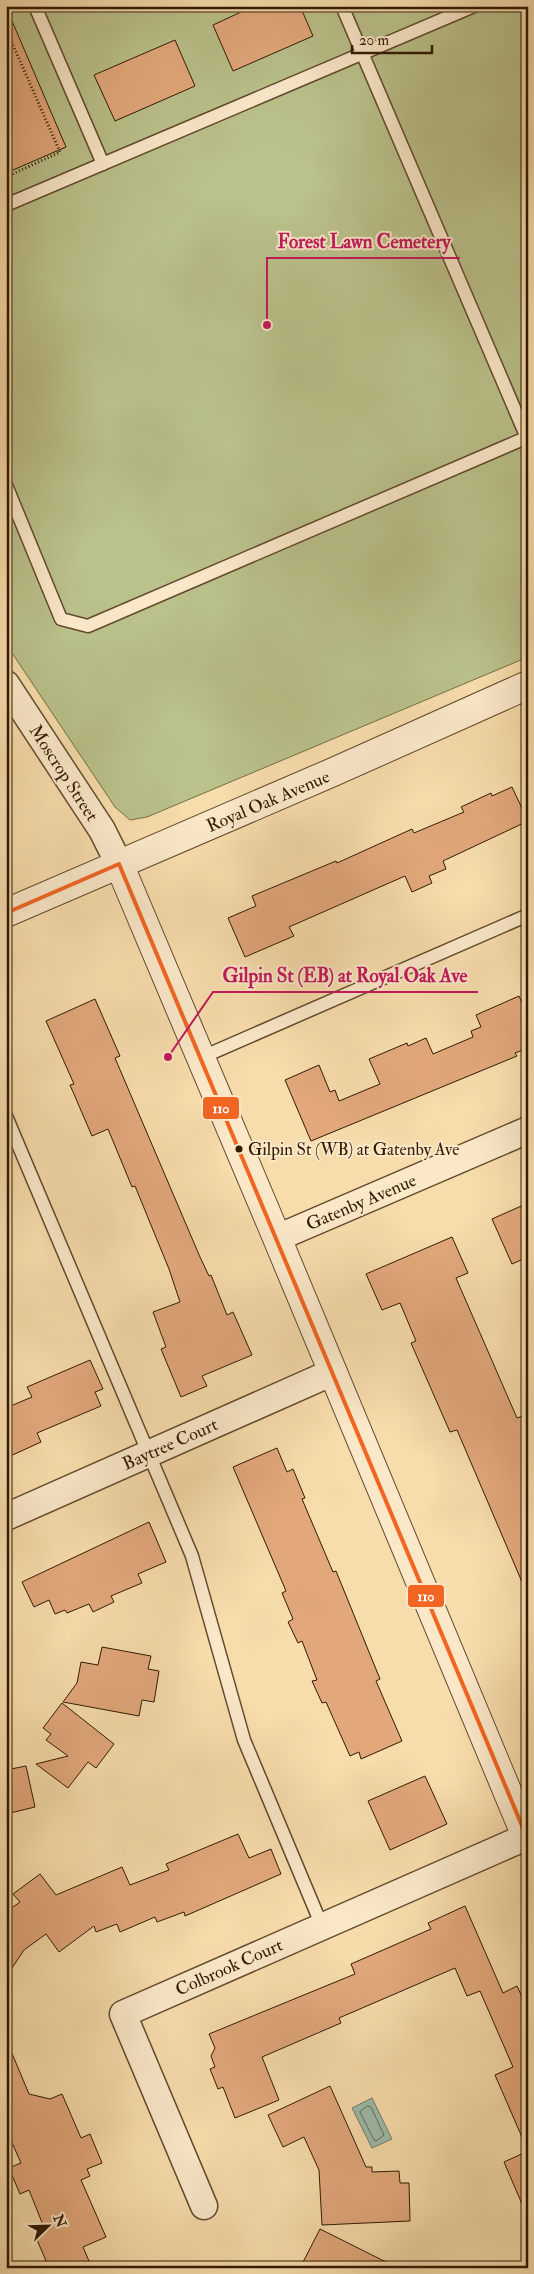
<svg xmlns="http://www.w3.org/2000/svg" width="534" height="2274" font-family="'IM FELL Double Pica',serif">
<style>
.green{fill:#bac18b;stroke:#756e46}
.water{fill:#9dbbab;stroke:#717b67}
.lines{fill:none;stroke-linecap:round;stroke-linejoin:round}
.shore{stroke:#666a56;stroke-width:1}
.building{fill:#e2a87c;stroke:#301a02}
.service-casing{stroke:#624a2c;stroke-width:15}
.minor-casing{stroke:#624a2c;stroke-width:29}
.tertiary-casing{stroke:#624a2c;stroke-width:30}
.path{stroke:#301a02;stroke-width:3;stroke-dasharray:1 2.5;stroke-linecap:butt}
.service{stroke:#fae8c9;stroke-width:12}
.minor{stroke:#fae8c9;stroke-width:26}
.tertiary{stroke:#fae8c9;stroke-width:28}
.bus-1-casing{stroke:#fae8c9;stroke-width:8}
.bus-1{stroke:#f26522;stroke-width:4}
.bus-dot{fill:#301a02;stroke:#fae8c9;stroke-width:2}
.labels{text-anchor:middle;stroke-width:4;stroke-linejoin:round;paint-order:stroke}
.bus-label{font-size:17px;fill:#301a02;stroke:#fae8c9;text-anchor:start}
.street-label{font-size:18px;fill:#301a02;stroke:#fae8c9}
.leader{fill:none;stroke:#c2185b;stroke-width:2}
.callout-dot{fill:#c2185b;stroke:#fae8c9;stroke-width:2}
.callout-label{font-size:19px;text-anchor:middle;font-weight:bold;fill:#c2185b;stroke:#fae8c9;stroke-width:4;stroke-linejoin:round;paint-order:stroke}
.line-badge{stroke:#fae8c9;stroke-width:2}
.badge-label{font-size:14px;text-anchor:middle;font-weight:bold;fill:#fff}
</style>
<rect width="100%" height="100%" fill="#f7dcac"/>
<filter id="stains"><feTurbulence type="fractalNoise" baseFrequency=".004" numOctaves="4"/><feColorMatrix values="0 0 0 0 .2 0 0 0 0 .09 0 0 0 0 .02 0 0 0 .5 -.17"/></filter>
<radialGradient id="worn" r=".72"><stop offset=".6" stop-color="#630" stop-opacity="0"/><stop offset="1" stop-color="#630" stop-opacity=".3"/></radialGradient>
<path class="green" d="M6,6H528V657L147,817L130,820L115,807L6,644Z"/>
<path class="water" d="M372,2098L392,2139L372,2148L352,2108Z"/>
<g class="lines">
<path class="shore" d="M368,2106L371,2107L384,2135L376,2141L374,2140L360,2112Z"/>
</g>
<path class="building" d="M254,6H300L313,36L233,71L213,25Z
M6,7L66,147L6,173Z
M175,40L195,86L115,121L94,75Z
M512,787L528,821L443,861L446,869L429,876L432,883L412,892L405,876L289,927L294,936L245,957L228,918L256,906L252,896L336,861L337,863L412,829L414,833L464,812L461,807L491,793L492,796Z
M519,996L528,1017V1048L515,1053L517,1056L311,1141L285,1080L319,1065L330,1092L335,1090L339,1101L380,1084L369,1059L407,1043L408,1046L426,1038L433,1054L473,1037L471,1031L481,1027L476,1015Z
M95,999L120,1056L115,1058L200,1257L209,1276L211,1275L227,1315L233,1312L252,1355L202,1376L207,1386L181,1397L161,1349L166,1347L153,1312L180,1302L169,1269L135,1186L132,1187L108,1129L92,1136L70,1085L74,1084L46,1021Z
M528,1203V1257L512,1264L492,1219Z
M452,1237L468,1273L456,1278L517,1418L528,1414V1596L457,1430L450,1432L411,1343L416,1341L400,1303L382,1310L366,1274Z
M90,1360L103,1389L95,1392L101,1406L37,1433L41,1442L6,1458V1408L32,1397L27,1387Z
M277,1448L287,1472L293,1469L305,1498L302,1499L333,1572L336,1571L380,1679L376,1681L402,1741L361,1759L359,1752L350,1756L326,1702L322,1703L312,1681L317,1680L302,1641L298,1643L288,1622L293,1619L282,1593L286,1591L233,1467Z
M149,1522L166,1562L138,1574L142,1583L111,1596L114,1602L93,1612L89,1604L67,1613L65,1610L55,1614L49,1600L34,1607L22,1582Z
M102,1647L151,1656L148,1669L159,1671L154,1702L142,1700L139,1716L63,1702L77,1683L81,1662L98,1665Z
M62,1703L114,1744L96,1768L88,1762L68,1788L36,1764L68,1756L46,1740L51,1734L43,1728Z
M26,1766L35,1807L6,1814V1770Z
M425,1776L447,1824L390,1850L368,1801Z
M238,1834L249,1858L271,1849L281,1874L185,1916L184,1912L157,1922L155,1917L120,1932L117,1924L96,1932L94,1926L59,1952L46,1934L24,1950L6,1977V1912L20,1902L13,1894L40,1874L56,1895L122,1867L130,1885L169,1870L166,1864Z
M465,1906L503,1993L517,1986L528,2010V2218L504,2162L528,2151L495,2075L513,2067L480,1991L467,1996L455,1968L339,2018L341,2023L262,2057L279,2100L235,2118L223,2087L218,2089L210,2069L215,2067L211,2056L215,2048L209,2034L355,1974L351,1964L431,1929L428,1923Z
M6,2039L29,2094L50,2099L62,2094L81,2138L90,2134L102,2163L87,2169L90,2176L81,2180L106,2237L83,2247L92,2268H49L35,2235L45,2230L29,2190L20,2194L9,2168L21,2163L6,2129Z
M330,2086L366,2167H372V2172L399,2171L400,2183H409L410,2221L322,2225L319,2170L304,2137L283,2147L268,2115Z
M320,2229L398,2268H300Z"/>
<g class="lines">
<defs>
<path id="service" d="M35,6L103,164
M342,6L527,438
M6,205L474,6
M6,485L61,619L88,626L528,437
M200,1058L528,915
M6,1116L192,1556L244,1740L322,1926"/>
<path id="minor" d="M6,684L102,830L119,864
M277,1238L528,1130
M6,1517L333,1372
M204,2206L123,2014L526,1837"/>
<path id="tertiary" d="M119,864L277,1238L528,1841
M6,913L331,773L528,685"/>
</defs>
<use href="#service" class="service-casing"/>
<use href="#minor" class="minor-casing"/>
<use href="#tertiary" class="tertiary-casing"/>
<path class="path" d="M6,29L60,152L6,177"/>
<use href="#service" class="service"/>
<use href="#minor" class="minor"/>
<use href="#tertiary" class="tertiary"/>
<defs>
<path id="bus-1" d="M119,864L528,1840
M6,913L119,864"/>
</defs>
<use href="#bus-1" class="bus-1-casing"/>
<use href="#bus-1" class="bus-1"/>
</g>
<circle class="bus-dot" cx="239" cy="1149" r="4.5"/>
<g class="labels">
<g class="bus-label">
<text x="248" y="1155">Gilpin St (WB) at Gatenby Ave</text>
</g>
<g class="street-label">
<text transform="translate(64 773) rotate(57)" y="6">Moscrop Street</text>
<text transform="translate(268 801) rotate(-23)" y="6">Royal Oak Avenue</text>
<text transform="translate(361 1202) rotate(-23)" y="6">Gatenby Avenue</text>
<text transform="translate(170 1444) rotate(-24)" y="6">Baytree Court</text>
<text transform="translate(229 1967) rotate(-24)" y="6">Colbrook Court</text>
</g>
</g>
<path class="leader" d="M267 325L267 258H460M168 1057L213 992H478"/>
<g class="callout-dot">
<circle cx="267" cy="325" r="5"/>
<circle cx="168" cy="1057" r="5"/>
</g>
<g class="callout-label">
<text x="364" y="248">Forest Lawn Cemetery</text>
<text x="345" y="982">Gilpin St (EB) at Royal Oak Ave</text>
</g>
<g class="line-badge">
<rect x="202" y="1096" width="38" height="24" rx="5" fill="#f26522"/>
<rect x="407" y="1584" width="38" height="24" rx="5" fill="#f26522"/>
</g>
<g class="badge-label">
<text x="221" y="1113">110</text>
<text x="426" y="1601">110</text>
</g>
<rect width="534" height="2274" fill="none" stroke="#f7dcac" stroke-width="25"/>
<rect x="8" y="8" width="519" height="2259" fill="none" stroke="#301a02" stroke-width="2.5"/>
<rect x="12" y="12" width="509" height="2249" fill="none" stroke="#301a02"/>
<g transform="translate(48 2226) rotate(67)" stroke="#fae8c9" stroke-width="4" paint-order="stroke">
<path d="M0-4L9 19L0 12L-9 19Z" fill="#301a02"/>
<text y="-8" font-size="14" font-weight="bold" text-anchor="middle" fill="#301a02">N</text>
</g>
<path d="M352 45v8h80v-8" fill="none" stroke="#301a02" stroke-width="2.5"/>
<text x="359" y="45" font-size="15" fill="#301a02" stroke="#fae8c9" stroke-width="4" paint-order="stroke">20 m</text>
<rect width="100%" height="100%" filter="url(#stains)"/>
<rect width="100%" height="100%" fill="url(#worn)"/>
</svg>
